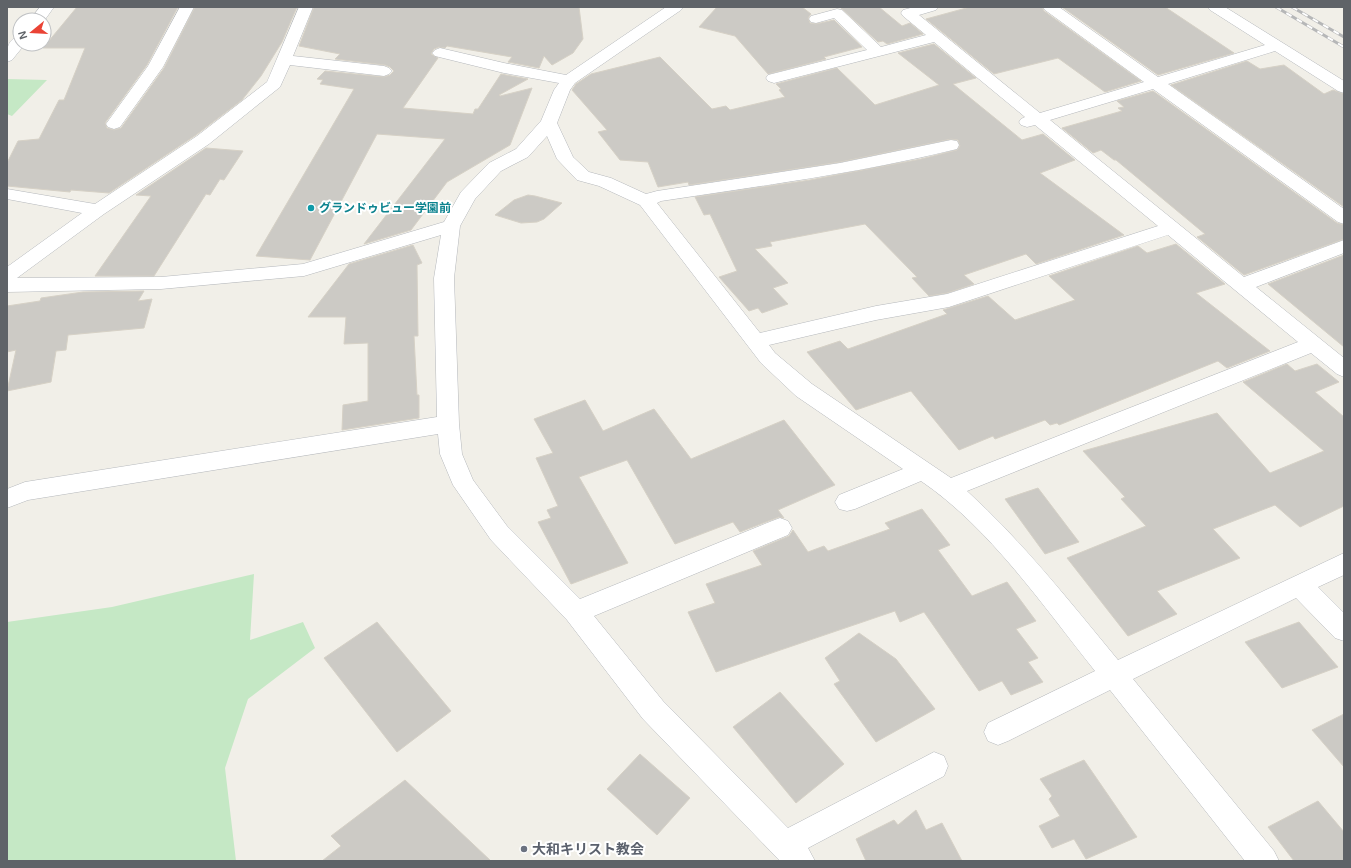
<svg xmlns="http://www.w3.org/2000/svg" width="1351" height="868" font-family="Arial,'Noto Sans JP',sans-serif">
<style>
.green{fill:#c5e8c5}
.building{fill:#cccac5;stroke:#d6d1c6}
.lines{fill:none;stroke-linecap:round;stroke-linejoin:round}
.minor-casing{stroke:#b5b8bc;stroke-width:1}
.minor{fill:#fff;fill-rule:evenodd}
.rail-casing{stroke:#b6b7b8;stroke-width:3}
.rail{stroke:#fff;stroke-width:2;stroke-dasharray:6;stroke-linecap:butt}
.culture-dot{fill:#0f9aa8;stroke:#fff;stroke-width:1.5}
.worship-dot{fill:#6b7280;stroke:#fff;stroke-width:1.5}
.labels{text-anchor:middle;stroke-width:4;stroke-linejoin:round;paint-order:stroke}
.culture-label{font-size:12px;font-weight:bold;fill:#0d838f;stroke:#fff;text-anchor:start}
.near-worship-label{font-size:14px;font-weight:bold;fill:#5b616d;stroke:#fff;text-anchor:start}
</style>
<rect width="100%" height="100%" fill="#f1efe8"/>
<path class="green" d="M7,79L47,80L12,116L7,114Z
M254,574L250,640L303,622L315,648L248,699L225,768L236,861H7V622L112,607Z"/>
<path class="building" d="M77,7H178L147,65L105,123L107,128L114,130L121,128L164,68L195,7H297L282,42L261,76L242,100L196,135L109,193L71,190L70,192L7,186V163L18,141L39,139L59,100H64L85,48H43Z
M314,7H579L583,39L573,53L552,65L544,56L539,68L508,62L512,57L447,46L445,48L439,47L434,49L431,54L438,58L403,108L473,114L475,109H478L501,74L528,79L499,95L500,96L532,88L510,145L447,182L411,230L364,244L445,139L377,134L310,260L256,256L354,89L320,84L323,80L317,79L325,71L384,77L390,75L394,71L390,67L385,65L335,59L340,54L299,46Z
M717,7H802L811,14L808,18L810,23L816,24L834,20L862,47L824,57L826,59L768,74L735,36L699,27Z
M846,7H879L902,26L910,23L923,34L887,44L883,41L878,42L841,8Z
M970,7H1042L1044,11L1141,81L1105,92L1058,58L994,74L926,19Z
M1062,7H1165L1234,53L1158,75Z
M934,44L976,78L953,84L1022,140L1043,134L1075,160L1040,173L1124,235L1036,264L1026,254L964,275L974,284L947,293L929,296L912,278L917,277L865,224L770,242L772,246L755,249L788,283L773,288L788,304L762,313L758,308L749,311L719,277L737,271L710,214L704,215L695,197L810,180L921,159L957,150L960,146L958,140L951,139L840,162L689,185L688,182L658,187L648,162L620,160L598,132L607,130L572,90L576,84L591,74L660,57L712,109L726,106L730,110L785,97L779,90L781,89L776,84L837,68L875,105L939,85L898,53Z
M1247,61L1260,69L1284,65L1324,94L1333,90L1344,94V207L1171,85Z
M1153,91L1337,223L1344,225V239L1244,275L1197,237L1205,234L1116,160H1114L1101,150L1093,153L1062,128L1122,111L1118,108L1124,107L1117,101Z
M206,148L243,151L224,180L220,179L210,195L206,194L154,276H95L151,196L136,195Z
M528,195L535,196L562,203L544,219L537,222L521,223L495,215L514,200Z
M1176,244L1225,284L1196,293L1270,351L1227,368L1218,361L1059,425L1057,423L1050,425L1045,420L995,439L993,436L959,450L911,391L856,410L807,352L840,341L848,349L947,314L943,310L988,296L1015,320L1075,300L1049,276L1138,246L1147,253Z
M413,245L422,263L417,265L418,336H414L417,395H419V418L342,430L343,405L368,401V343L344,344L346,317H308L349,264Z
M1344,255V347L1268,284Z
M144,291L138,301L152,299L144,328L68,335L66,350L56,351L51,382L7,391L16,350L7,352V306L40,301L41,298L83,292Z
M1287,364L1295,371L1317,364L1339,382L1315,392L1344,417V506L1300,527L1275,505L1213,529L1240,558L1157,591L1177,614L1128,636L1067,558L1146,526L1121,499L1125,497L1083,451L1217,413L1270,473L1324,451L1243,382Z
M585,400L603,431L654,409L691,459L784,420L835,485L778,510L784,518L779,517L740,532L733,522L675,544L627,460L579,477L628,563L571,584L538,522L551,518L547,510L558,506L536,458L553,453L534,419Z
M1038,488L1079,542L1045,554L1005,499Z
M922,509L950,545L938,550L972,596L1007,582L1036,621L1016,629L1038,658L1028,662L1043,682L1011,695L1002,681L979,691L924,612L900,622L895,611L716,672L688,612L715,603L706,584L762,565L753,551L789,536L793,530L808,552L824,546L828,551L890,529L885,523Z
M377,622L451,711L397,752L324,658Z
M1299,622L1338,667L1282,688L1245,642Z
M859,633L896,659L935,709L876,742L834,684L840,681L825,658Z
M780,692L844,764L796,803L733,727Z
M1344,714V767L1312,730Z
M640,754L690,798L657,835L607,789Z
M1084,760L1137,837L1086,859L1074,839L1052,848L1039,826L1060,816L1049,799L1052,796L1040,779Z
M405,780L491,861H322L341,846L331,836Z
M1318,801L1344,832V861H1294L1268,827Z
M916,810L926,830L942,823L962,861H866L856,839L894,820L898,825Z"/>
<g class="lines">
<defs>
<path id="minor" d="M40,7H54L44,21L30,20Z
M180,7H194L163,67L120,127L114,129L108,127L106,124L148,66Z
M299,7H313L293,56L384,66L389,68L392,71L389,74L384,76L290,65L280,87L209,144L104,214L17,278L161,277L303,264L444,222L461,192L489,163L516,149L541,121L554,90L559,83L504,73L435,56L432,53L435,50L440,48L504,63L566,75L666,7H683L681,10L575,83L570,90L557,123L573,157L589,172L611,178L646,194L657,191L840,163L951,140L957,141L959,145L957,149C860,173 760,186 661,201L657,203L760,333L876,306L947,294L1158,226L1035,125L1027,127L1021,125L1019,122L1021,119L1025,117L934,42L774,83L768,81L766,78L768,75L867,50L834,18L816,23L811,22L809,19L811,16L837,9L842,10L881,47L926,35L903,16L901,13L903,10L914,7H938L936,10L919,15L1040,113L1144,82L1045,10L1043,7H1059L1158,77L1265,45L1210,10L1208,7H1225L1344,81V93L1338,91L1275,51L1168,84L1344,209V224L1338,222L1153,89L1050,120L1244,277L1344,240V253L1256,287L1344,358V377L1337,374L1311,353L967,491C1023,542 1070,602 1118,660L1344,553V575L1318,587L1344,613V641L1335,638L1296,598L1133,679L1274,851L1279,861H1245L1110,690L1008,741L998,745L988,741L984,732L988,723L1095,671C1043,606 990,528 921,481L855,509L847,511L839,509L835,502L839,495L903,469L796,396L761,363L640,205L599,186L577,180L557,159L547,136L528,157L501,171L475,199L460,226L454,278L459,424L462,454L473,480L507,526L580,599L772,521L780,518L788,521L792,528L788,535L594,616L663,701L788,828L934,752L944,756L948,766L944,776L808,848L815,861H780L643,719L567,620L491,540L453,485L440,454L438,434L28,500L7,508V489L25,482L437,417L434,278L441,235L304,276L161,289L7,292V267L82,213L7,199V189L95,204L197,136L267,82ZM1168,235L1298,342L951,478L812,384L775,353L769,345L876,320L949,307Z
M20,36V44H25L12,60L7,62C7,50 6,40 20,36Z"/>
</defs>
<use href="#minor" class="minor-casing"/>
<use href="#minor" class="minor"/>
<defs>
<path id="rail" d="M1276,7L1344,47
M1292,7L1344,37"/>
</defs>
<use href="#rail" class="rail-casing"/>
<use href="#rail" class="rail"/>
</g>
<circle class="culture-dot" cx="311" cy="208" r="4"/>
<circle class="worship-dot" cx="524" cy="849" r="4"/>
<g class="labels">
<g class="culture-label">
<text x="319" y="212">グランドゥビュー学園前</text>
</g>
<g class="near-worship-label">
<text x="532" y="854">大和キリスト教会</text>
</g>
</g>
<rect width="1351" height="868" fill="none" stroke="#5f6368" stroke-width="16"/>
<g transform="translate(32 32) rotate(252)"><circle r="19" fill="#ffffff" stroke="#bfc1c3"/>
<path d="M0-3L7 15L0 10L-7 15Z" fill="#ea4335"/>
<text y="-6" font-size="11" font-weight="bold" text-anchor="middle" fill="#5f6368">N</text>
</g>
</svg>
